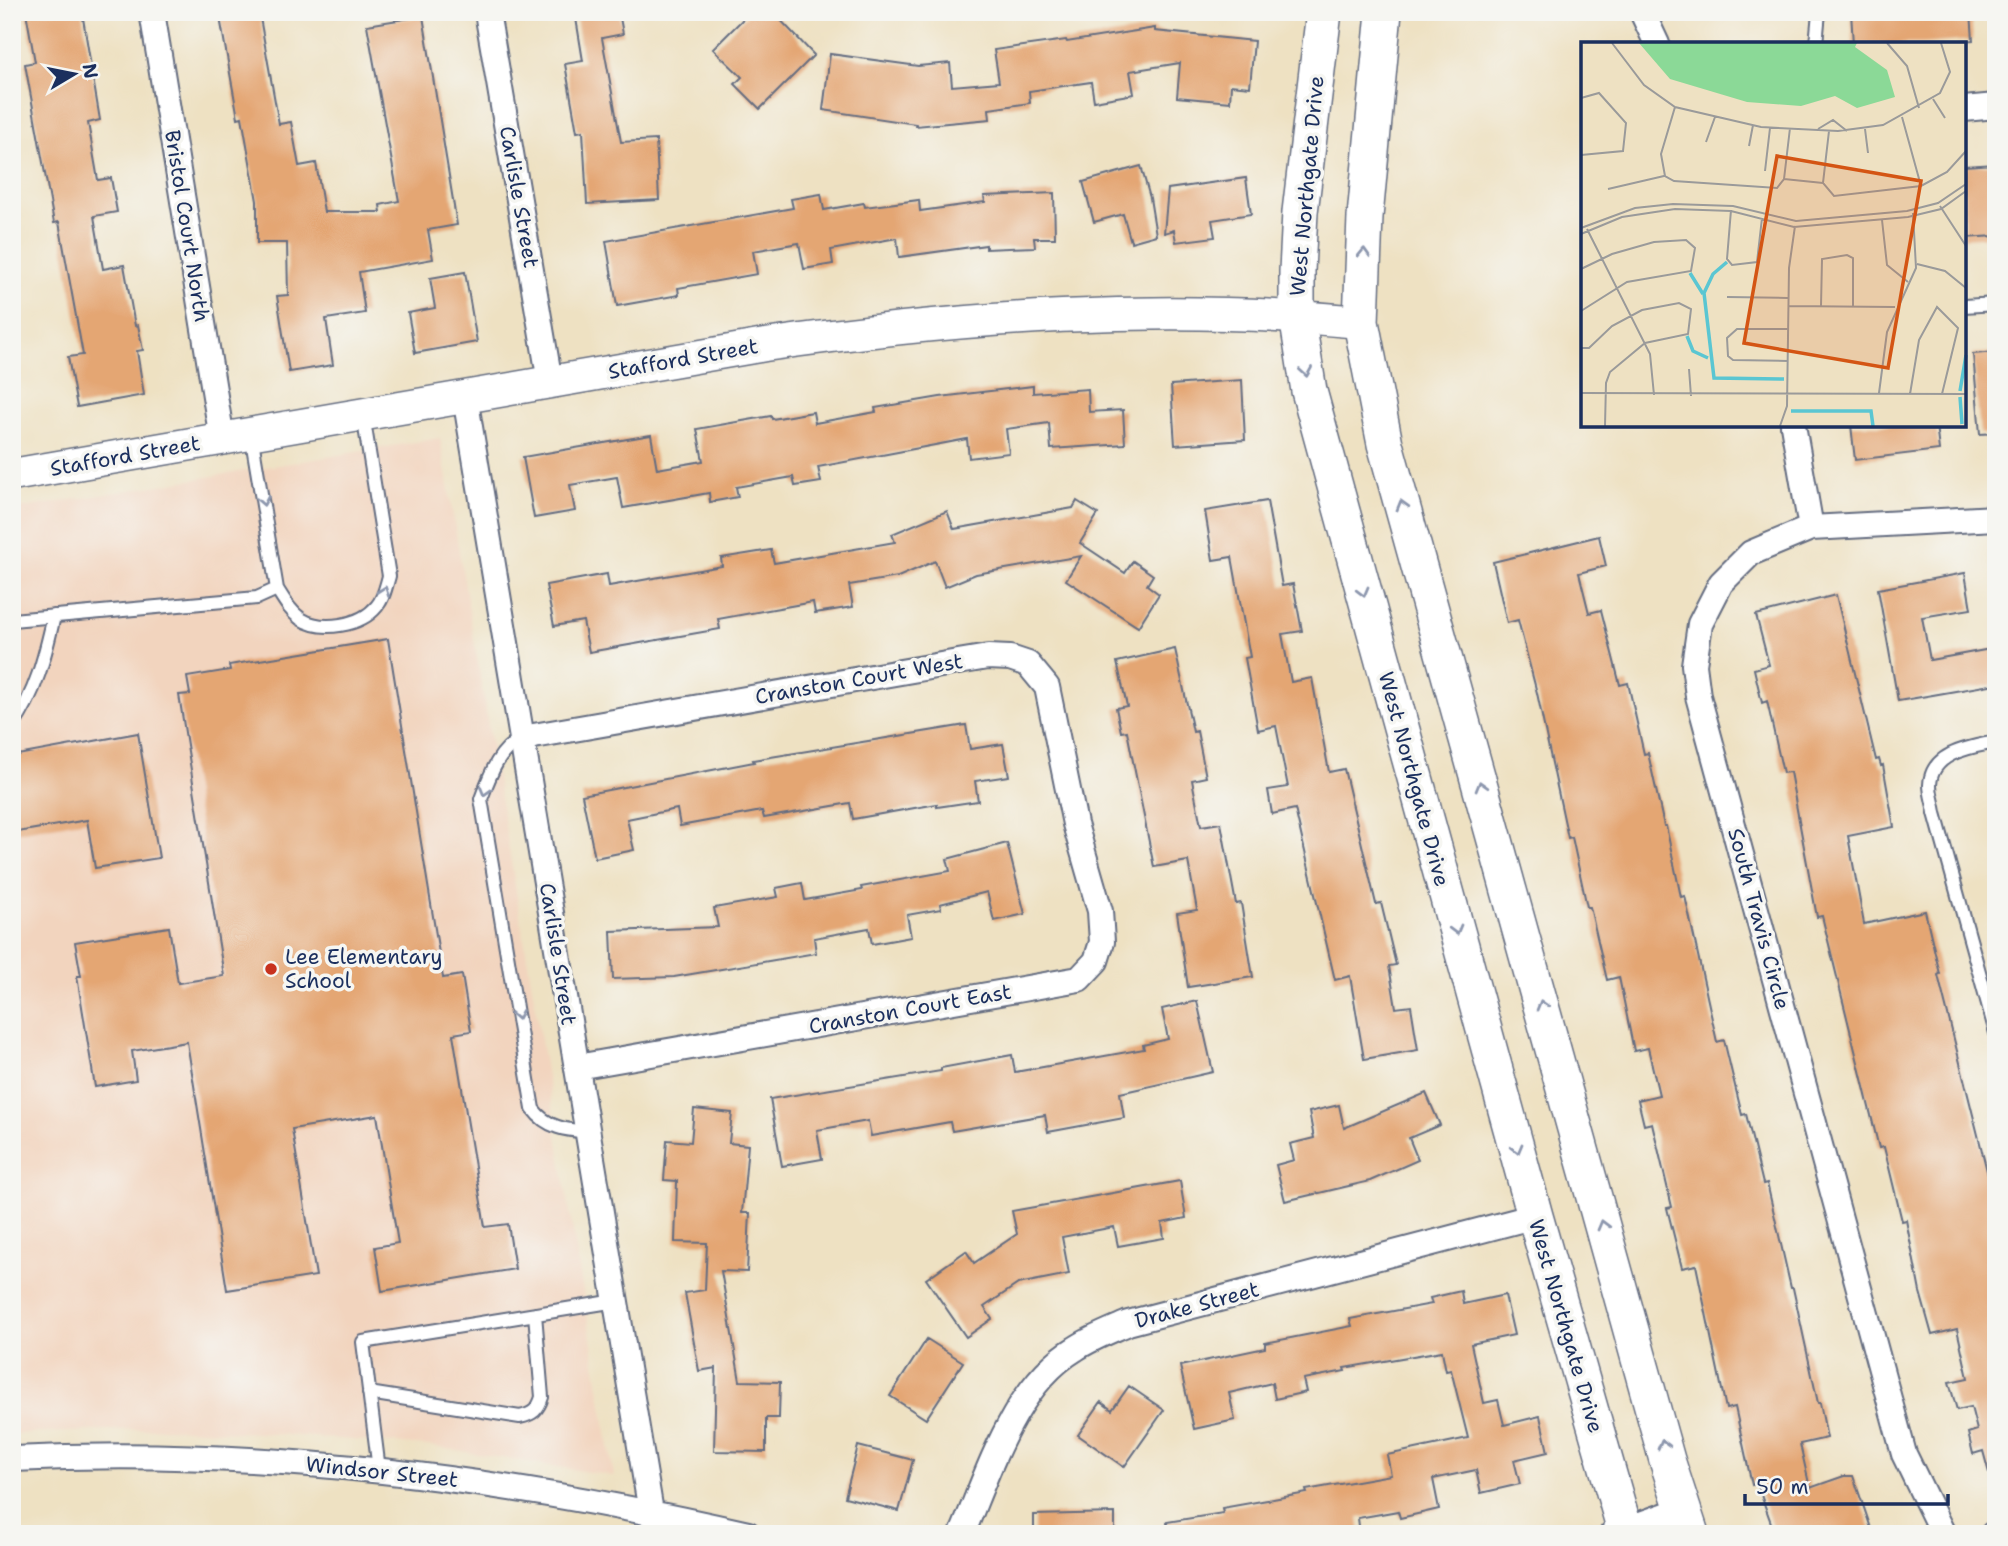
<svg xmlns="http://www.w3.org/2000/svg" width="2008" height="1546" font-family="'Shantell Sans',sans-serif">
<style>
.built{fill:#f2d4be}
.building{fill:#e4a673}
.lines{fill:none;stroke-linecap:round;stroke-linejoin:round}
.service-casing{stroke:#656d81;stroke-width:16}
.minor-casing{stroke:#656d81;stroke-width:28}
.tertiary-casing{stroke:#656d81;stroke-width:35}
.secondary-casing{stroke:#656d81;stroke-width:38}
.service{stroke:#fff;stroke-width:12}
.minor{stroke:#fff;stroke-width:24}
.tertiary{stroke:#fff;stroke-width:32}
.secondary{stroke:#fff;stroke-width:35}
.oneway{stroke:#8d97ae}
.poi-dot{fill:#c8321e;stroke:#f6f6f2;stroke-width:2.5}
.labels{text-anchor:middle;stroke-width:7;stroke-linejoin:round;paint-order:stroke}
.street-label{font-size:21px;fill:#1b2f5e;stroke:#f6f6f2}
.poi-label{font-size:21px;fill:#1b2f5e;stroke:#f6f6f2;text-anchor:start}
.inset-river{fill:none;stroke:#5ac6d2;stroke-width:3.5}
.inset-road{fill:none;stroke:#9a9a9a;stroke-width:2}
.view{fill:#d45514;fill-opacity:0.15;stroke:#d45514;stroke-width:3.5}
.inset-edge{fill:none;stroke:#1b2f5e;stroke-width:3.5}
</style>
<rect width="100%" height="100%" fill="#f6f6f2"/>
<filter id="ink" filterUnits="userSpaceOnUse"><feTurbulence type="fractalNoise" baseFrequency=".0143" numOctaves="2"/><feDisplacementMap in="SourceGraphic" scale="14" xChannelSelector="R" yChannelSelector="G"/><feConvolveMatrix kernelMatrix="1 2 1 2 8 2 1 2 1" color-interpolation-filters="sRGB"/></filter>
<filter id="wash" filterUnits="userSpaceOnUse"><feTurbulence type="fractalNoise" baseFrequency=".00686" numOctaves="4" result="noise"/><feDisplacementMap in="SourceGraphic" scale="28" xChannelSelector="R" yChannelSelector="G"/><feGaussianBlur stdDeviation="1.57" result="paint"/><feColorMatrix in="noise" values="0 0 0 0 0 0 0 0 0 0 0 0 0 0 0 0 0 1.4 0 .05"/><feComposite in="paint" operator="in"/></filter>
<g filter="url(#wash)">
<rect width="100%" height="100%" fill="#eee1c2"/>
<path class="built" d="M440,438L614,1476L429,1446L276,1434L167,1428L12,1434V510Z"/>
<g id="blocks">
<path class="building" d="M26,12H82L100,120L88,123L98,180L111,178L117,212L94,216L103,269L124,265L135,326L138,325L143,350L137,351L144,395L77,407L68,357L83,355L59,222L54,223L25,64L35,62Z
M219,12H259L279,124L291,122L299,166L316,163L324,212H381L380,205L399,201L367,25L423,16L457,225L428,230L433,259L359,272L365,313L326,319L333,365L289,372L277,296L288,295L287,243H257V201L242,117L238,118Z
M575,12H619L623,34L602,38L621,142L656,140L659,200L587,204L583,131L577,132L565,64L583,61Z
M750,12H773L814,55L760,109L735,84L742,77L713,49Z
M1851,12H1971L1973,40L1923,44H1853Z
M1155,28V31L1254,41L1250,87L1231,85L1230,102L1177,97L1180,63L1130,71L1134,94L1094,101L1091,82L1029,91L1030,103L989,109L990,119L916,126V124L823,110L830,54L918,66L950,63L952,86L999,82L994,50L1066,40L1067,42Z
M1996,164V236L1964,238V166Z
M1141,166L1150,198L1156,235L1131,242L1123,214L1094,222L1083,182Z
M1246,178L1251,214L1212,220L1215,237L1176,242L1174,230L1164,233L1168,189Z
M1054,193L1055,238H1034L1035,247L986,249V245L899,257L897,238L831,250L833,264L804,269L799,243L753,251L757,274L678,288L679,295L617,306L606,241L793,208L791,199L821,194L824,210L864,203L865,207L919,200L920,211L985,202L984,196Z
M465,272L477,342L415,353L408,313L435,308L430,278Z
M1996,352V433L1980,434L1973,354Z
M1242,380L1245,440L1175,445L1171,385Z
M1033,386V393L1088,389L1089,412L1123,410L1125,444L1051,449L1049,423L1006,429L1009,453L969,458L967,439L818,467L821,482L795,486L793,477L736,487L738,497L710,502L709,493L623,508L617,477L570,485L575,511L534,518L523,457L651,435L657,469L703,461L697,429L771,416L772,419L813,412L815,423L876,412L875,408L940,397Z
M1851,425H1936L1939,450L1855,460Z
M1077,501L1098,514L1080,543L1125,573L1133,561L1153,575L1147,585L1159,594L1138,627L1066,580L1081,556L976,574L945,587L935,561L898,577L849,585L853,607L815,613L813,602L718,619L720,629L589,652L583,621L554,626L546,585L607,574L609,586L722,566L721,558L771,550L774,563L895,542L892,534L947,511L954,529L1073,508Z
M1267,501L1282,586L1293,584L1302,631L1282,634L1291,682L1312,678L1329,772L1344,769L1376,904L1381,903L1396,965L1389,966L1396,1008L1411,1006L1418,1050L1364,1059L1350,976L1335,980L1295,809L1272,814L1268,790L1288,787L1276,726L1258,730L1245,658L1250,657L1232,557L1213,560L1205,511Z
M1599,536L1606,566L1579,573L1589,613L1601,610L1620,685L1628,683L1644,754L1648,753L1664,826H1666L1681,897L1685,896L1717,1042L1724,1040L1742,1115L1746,1114L1763,1184L1767,1183L1791,1288H1793L1818,1403H1820L1827,1438L1800,1444L1810,1488L1844,1476H1853L1873,1534H1775L1757,1484L1752,1485L1735,1407L1726,1409L1696,1265L1682,1268L1667,1208L1672,1207L1652,1123L1644,1125L1638,1100L1659,1095L1648,1048L1634,1051L1619,977L1607,980L1590,907H1587L1572,837L1568,838L1537,693L1518,620L1507,623L1493,562Z
M1965,573L1971,609L1922,617L1930,660L1996,648V684L1898,701L1878,589Z
M1836,595L1876,760L1879,759L1881,766L1883,765L1894,827L1848,836L1864,924L1925,911L1940,974L1938,975L1996,1207V1472L1989,1473L1983,1451L1973,1454L1968,1433L1977,1430L1971,1407L1957,1410L1949,1382L1968,1378L1957,1329L1932,1335L1920,1292L1906,1220L1902,1221L1884,1147L1879,1148L1822,916L1817,917L1790,772L1783,773L1767,701L1762,703L1754,669L1769,665L1756,615Z
M388,639L443,978L462,975L471,1031L453,1034L485,1227L508,1224L515,1269L382,1291L375,1247L398,1243L377,1115L292,1129L316,1276L227,1290L187,1042L132,1051L136,1080L95,1087L77,976H81L75,942L169,927L178,983L224,976L179,695L190,694L187,677L230,670L229,665Z
M1175,649L1193,732L1197,731L1206,777L1192,780L1201,826L1221,823L1236,904L1241,903L1253,977L1188,987L1177,913L1197,910L1188,861L1154,867L1127,731L1121,732L1116,708L1127,706L1117,662Z
M966,725L970,749L1003,744L1009,776L975,781L978,801L937,807V804L853,819L850,803L764,818L762,811L680,826L677,809L627,819L634,850L595,858L582,795L754,762L753,760Z
M138,733L159,858L95,868L87,820L12,833V756Z
M1007,843L1025,914L994,921L987,892L940,904L941,909L907,915L911,937L872,944L869,928L814,938L816,953L674,977L613,979L611,931L718,927L714,908L778,897L776,888L802,883L805,900L862,890L861,887L950,871L947,859Z
M1197,1001L1213,1072L1120,1093L1124,1118L1048,1132L1045,1115L952,1131L950,1122L871,1136L868,1121L817,1130L822,1159L782,1166L770,1099L941,1071V1068L1012,1055L1015,1072L1144,1049L1143,1045L1168,1039L1162,1009Z
M1426,1093L1440,1125L1409,1138L1418,1160L1370,1181L1285,1201L1276,1165L1294,1160L1290,1144L1314,1138L1309,1112L1339,1105L1344,1128Z
M694,1109L732,1113L729,1143L748,1145L742,1213H750L747,1272L721,1271L740,1381L780,1382L779,1418H766V1452L714,1451L716,1368L699,1371L685,1293L705,1290L707,1243L675,1242L677,1181L664,1180L667,1140L691,1142Z
M1180,1181L1186,1218L1162,1223L1164,1238L1118,1246L1114,1227L1062,1237L1069,1274L1018,1284L984,1307L992,1319L966,1337L926,1279L966,1251L974,1263L1017,1234L1012,1211Z
M1461,1291L1463,1304L1505,1295L1514,1335L1471,1344L1484,1403L1498,1400L1504,1425L1540,1416L1548,1452L1514,1460L1520,1484L1481,1493L1476,1470L1433,1479L1439,1509L1400,1518L1398,1511L1358,1518L1360,1534H1168L1167,1522L1223,1513L1222,1508L1307,1493L1306,1490L1391,1475L1387,1455L1468,1438L1451,1370L1446,1371L1442,1351L1344,1368L1345,1371L1303,1379L1306,1392L1275,1399L1272,1383L1229,1393L1235,1420L1194,1429L1180,1366L1265,1348V1343L1352,1326L1350,1319L1432,1304L1430,1298Z
M927,1339L963,1362L926,1419L890,1396Z
M1129,1386L1164,1410L1124,1467L1078,1435L1101,1402L1112,1410Z
M858,1446L913,1460L899,1511L845,1497Z
M1115,1513V1534H1034V1515Z"/>
</g>
</g>
<g filter="url(#ink)">
<use href="#blocks" fill-opacity="0" stroke="#656d81" stroke-width="2"/>
<g class="lines">
<defs>
<path id="service" d="M1816,44L1819,12
M1964,306L1996,304
M251,434L277,589C284,600 290,611 301,619C322,632 361,626 377,606C384,598 386,586 389,576L363,415
M12,620L257,598L277,589
M12,727C36,693 45,656 54,616
M522,738C498,750 490,775 481,799L533,1109C547,1128 566,1130 588,1132
M1996,742C1971,747 1931,752 1930,785C1930,794 1934,804 1935,813L1996,1033
M369,1393L520,1417C533,1414 538,1410 542,1397L535,1314
M379,1470L363,1342L616,1301"/>
<path id="minor" d="M152,12L222,439
M487,12L550,382
M1642,12L1657,44
M1964,109L1996,106
M465,397L651,1512
M1793,425L1811,528
M522,738L958,662L988,657L1010,658L1028,664L1047,687L1075,824L1100,911L1102,942L1096,961L1079,979L577,1067
M12,1459C260,1446 507,1479 748,1534
M962,1534C989,1471 1014,1386 1075,1349C1091,1338 1110,1331 1128,1323L1535,1216
M1612,1534L1683,1509
M1943,1534L1904,1454L1698,696L1694,665L1700,624L1721,583L1751,553L1811,528L1996,518
M1993,1534L1996,1533"/>
<path id="tertiary" d="M12,475L765,345C962,317 1162,303 1361,322"/>
<path id="secondary" d="M1324,12L1300,212L1297,271V316L1309,391L1535,1216L1626,1534
M1384,12L1365,217L1361,322L1385,444L1667,1460L1691,1534"/>
</defs>
<use href="#service" class="service-casing"/>
<use href="#minor" class="minor-casing"/>
<use href="#tertiary" class="tertiary-casing"/>
<use href="#secondary" class="secondary-casing"/>
<use href="#service" class="service"/>
<use href="#minor" class="minor"/>
<use href="#tertiary" class="tertiary"/>
<use href="#secondary" class="secondary"/>
</g>
<defs><path id="oneway-chevron" d="M-2-3.5L2.5 0L-2 3.5" fill="none" stroke-width="1.6" stroke-linecap="round" stroke-linejoin="round" transform="scale(1.75)"/></defs>
<g class="oneway">
<use href="#oneway-chevron" transform="translate(1364 253) rotate(-88)"/>
<use href="#oneway-chevron" transform="translate(1306 372) rotate(81)"/>
<use href="#oneway-chevron" transform="translate(263 501) rotate(80)"/>
<use href="#oneway-chevron" transform="translate(1402 505) rotate(-106)"/>
<use href="#oneway-chevron" transform="translate(384 591) rotate(-70)"/>
<use href="#oneway-chevron" transform="translate(1363 592) rotate(75)"/>
<use href="#oneway-chevron" transform="translate(1481 786) rotate(-106)"/>
<use href="#oneway-chevron" transform="translate(485 791) rotate(106)"/>
<use href="#oneway-chevron" transform="translate(1456 930) rotate(75)"/>
<use href="#oneway-chevron" transform="translate(1542 1005) rotate(-106)"/>
<use href="#oneway-chevron" transform="translate(517 1015) rotate(80)"/>
<use href="#oneway-chevron" transform="translate(1517 1149) rotate(75)"/>
<use href="#oneway-chevron" transform="translate(1603 1225) rotate(-105)"/>
<use href="#oneway-chevron" transform="translate(1663 1444) rotate(-105)"/>
</g>
</g>
<circle class="poi-dot" cx="271" cy="969" r="7"/>
<g class="labels">
<g class="street-label">
<text transform="translate(1307 186) rotate(-85)" y="7">West Northgate Drive</text>
<text transform="translate(519 197) rotate(80)" y="7">Carlisle Street</text>
<text transform="translate(187 226) rotate(81)" y="7">Bristol Court North</text>
<text transform="translate(683 359) rotate(-10)" y="7">Stafford Street</text>
<text transform="translate(125 456) rotate(-10)" y="7">Stafford Street</text>
<text transform="translate(859 679) rotate(-10)" y="7">Cranston Court West</text>
<text transform="translate(1414 779) rotate(75)" y="7">West Northgate Drive</text>
<text transform="translate(1759 919) rotate(75)" y="7">South Travis Circle</text>
<text transform="translate(558 954) rotate(81)" y="7">Carlisle Street</text>
<text transform="translate(910 1009) rotate(-10)" y="7">Cranston Court East</text>
<text transform="translate(1197 1305) rotate(-15)" y="7">Drake Street</text>
<text transform="translate(1566 1326) rotate(74)" y="7">West Northgate Drive</text>
<text transform="translate(382 1472) rotate(6)" y="7">Windsor Street</text>
</g>
<g class="poi-label">
<text x="285" y="964">Lee Elementary<tspan x="285" dy="24">School</tspan></text>
</g>
</g>
<g transform="translate(1581 42)">
<rect width="385" height="385" fill="#eee1c2"/>
<path d="M58,1H276L274,5L306,28L314,55L276,66L254,54L220,64L166,60L89,37Z" fill="#8bd997"/>
<path class="inset-river" d="M146,220L132,232L123,251L133,336L203,337M109,231L122,252M106,294L112,309L127,316M379,349L385,313M379,355L381,382M210,369H290L292,384"/>
<path class="inset-road" d="M31,1L63,43L94,65L180,85L257,89L302,83L359,51L369,30L360,1M306,1L326,24L338,66M0,56L18,51L45,81L42,109L0,113M352,57L364,76M94,65L80,112L84,134L93,139L196,146L203,137L209,86M321,75L340,144M237,87L252,78L266,89M284,87L287,111M248,89L242,141L253,154L340,144L366,130L385,109M125,100L134,75M168,104L172,83M184,129L189,86M203,137L242,141M27,147L83,134M359,164L385,204M150,168L146,217L151,223L176,220L181,176M301,178L306,223L327,240M0,186L54,166L92,162L152,164L215,179L326,169L357,161L385,142M6,187L69,312L73,353M0,192L41,175L94,167L150,169L213,185L327,175L360,167L385,149M336,222L364,229L385,246M0,227L31,212L73,200L105,198L114,206L110,229L46,240L0,269M146,255L207,256M207,264L314,265M240,264L241,217L266,213L272,216V265M0,306H8L31,284L61,268L98,261L110,267L107,292L64,301L29,330L25,341L24,384M207,319L152,318L147,314L146,296L156,287H207M108,327L110,354M0,351L385,352M298,351L306,290L335,226L332,171M329,352L338,298L356,265L377,286L361,352M199,384L206,364L208,226L214,184"/>
<path class="view" d="M196,114L340,139L307,326L163,301Z"/>
<rect width="385" height="385" class="inset-edge"/>
</g>
<rect width="2008" height="1546" fill="none" stroke="#f6f6f2" stroke-width="42"/>
<g transform="translate(74 74) rotate(80)" stroke="#f6f6f2" stroke-width="5" paint-order="stroke">
<path d="M0-5L12 26L0 18L-12 26Z" fill="#1b2f5e"/>
<text y="-10" font-size="19" font-weight="bold" text-anchor="middle" fill="#1b2f5e">N</text>
</g>
<path d="M1745 1494v10h203v-10" fill="none" stroke="#1b2f5e" stroke-width="3.5"/>
<text x="1756" y="1494" font-size="21" fill="#1b2f5e" stroke="#f6f6f2" stroke-width="5" paint-order="stroke">50 m</text>
</svg>
